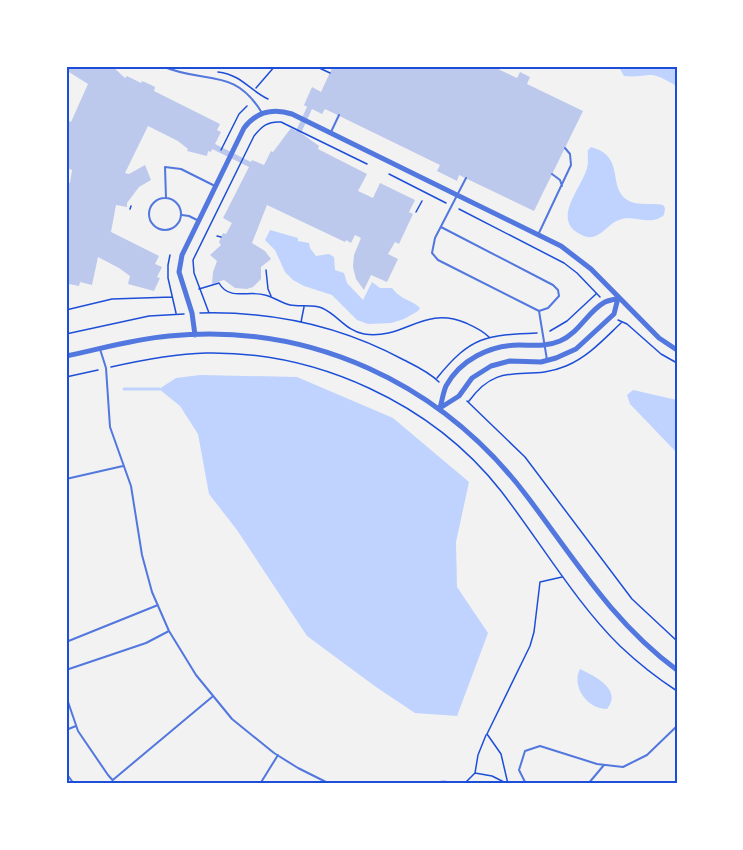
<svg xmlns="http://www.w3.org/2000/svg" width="743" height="850" font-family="'Golos Text',sans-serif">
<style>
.water{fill:#bfd3fe}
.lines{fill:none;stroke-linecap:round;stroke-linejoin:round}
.stream{stroke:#bfd3fe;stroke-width:3}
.building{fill:#bdc9ec}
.path{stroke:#1d4ed8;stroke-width:1.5}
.service{stroke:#5277de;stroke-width:2}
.tertiary{stroke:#5277de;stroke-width:5}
.neatline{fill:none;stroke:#1d4ed8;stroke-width:2}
</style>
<rect width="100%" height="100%" fill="#f2f2f2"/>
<path class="water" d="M618,66H677V86C669,82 658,74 649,75C640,76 633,77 624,76Z
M591,147C625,156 608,185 626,199C636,207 652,202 663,205L665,208L664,215C650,227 634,214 619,220C609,223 602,236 592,237C586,238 579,234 575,231C555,215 582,187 587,168C589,162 587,156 588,150Z
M270,230L298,238V241L309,243L310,248L316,256L329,254L334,257L335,270L344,273L347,283L363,300L372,282L380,288H392C402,301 411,299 420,308L418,311L404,319L391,323L368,324L357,320L332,295L304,286L293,280L285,272L275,250L265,240Z
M200,375L297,377L393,418L469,482L456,542L457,587L488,633L457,716L415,713L376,687L307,636L237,530L209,494L198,434L180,406L159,389L176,378Z
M633,390L677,400V453L630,404L627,395Z
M580,669C594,676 623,689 607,709C587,709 571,686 580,669Z"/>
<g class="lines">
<path class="stream" d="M124,389H159"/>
</g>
<path class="building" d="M66,66H112L125,78L127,76L141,83L142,81L149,84L155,87L154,91L220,124L217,130L221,132L215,144L251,162L252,160L264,165L271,151L273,152L291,128L296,131L307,107L304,105L312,87L321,92L333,66H492L517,78L520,72L530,77L527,84L583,111L534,211L459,175L457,181L437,171L440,165L325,109L322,114L312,109L301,133L319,146L318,149L367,174L358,191L373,198L380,183L415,200L409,212L413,214L399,244L395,242L388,254L398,259L387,282L371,275L364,290L356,279L353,267L354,255L361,238L355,235L351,243L346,240L345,242L267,205L252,243L265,251L271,259L261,267V279L253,287L247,289L235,288L224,280L212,284L213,272L217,261L210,255L221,245L219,242L223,233L226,234L232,223L223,218L249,167L212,149L211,152L208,151L207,156L187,151L188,149L178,141L148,126L125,173L129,174L145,165L151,180L139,187L127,203V207L116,205L111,232L159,256L155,264L162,267L157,277L160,278L154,291L128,284L130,276L119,268L98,257L92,285L80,282L79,286L69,284L66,292V182L70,183L72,170L66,167V120L71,122L88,84L69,72L68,73Z
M443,780L458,783V784H430Z"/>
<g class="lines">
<path class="path" d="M315,66L330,73
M218,72C242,75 249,90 268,99
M256,88L275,66
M66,100L68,106L66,116
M221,150L239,114L247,106
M389,174L446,203
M130,209L131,206
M459,209L564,263L577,273L600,297
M416,212L422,201
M217,236L221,237
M170,255L168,265V278L176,313
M266,270L268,289L271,296
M199,289L219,283C229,301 249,290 265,295C274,297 281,303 290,305C300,307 313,304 322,308C338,315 346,331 364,334C405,340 423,305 466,323C475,327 482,330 489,337
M66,310L112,299L172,297
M200,313C271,311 341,326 404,360C416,366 429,372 439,382
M209,313L194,273L193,260L254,136C262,126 268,121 281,122L367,164
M618,320L627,324L661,354L677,363
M301,322L304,307
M550,331L567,321L596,294
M66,334L149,316L184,314
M111,367C142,360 174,354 206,353C317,351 432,403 501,491C539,540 576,603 620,646C638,663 657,678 677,691
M66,377L98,370
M437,378C471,336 486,335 537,333
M467,401L525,457L632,599L677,641
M469,401C500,358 526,383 566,366C588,357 604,339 621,323
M475,773L478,755L486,735
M464,784L475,773L492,776L506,783
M508,784L501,754L487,734L530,646L534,632L540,582L562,577"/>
<path class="service" d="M162,66C205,85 234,66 262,113
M331,132L339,115
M552,174L560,180L562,186
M466,178L435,238L432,253L438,260L539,311L547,360
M166,198L165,167L181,169L215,186
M149 214a16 16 0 1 1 32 0a16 16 0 1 1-32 0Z
M182,215L189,216L199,221
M441,227L553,285L558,290L559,296L548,308L539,311
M538,235L571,165L570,154L565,148
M100,349L106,368L110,427L131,486L142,555L152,592L169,631L196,675L232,719L274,753L298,768L330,784
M66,479L123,466
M66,642L158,605
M66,670L146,643L169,631
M66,696L78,731L108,775L116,784
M66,730L76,726
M66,773L74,784
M108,784L212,697
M260,784L278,755
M527,784L525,782L519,770L525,751L540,746L597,764L623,767L647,755L677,726
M588,784L604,765"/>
<path class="tertiary" d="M195,335L192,313L179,272L182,255L244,128C257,111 273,108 292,114L561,246L591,269L659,338L677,350
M66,356C100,349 134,339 169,336C310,322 441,383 526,495C574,558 612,622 677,670
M440,408C442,401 443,393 446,386C460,360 490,345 519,345C533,345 546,347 560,341C579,333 588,311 605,302C609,300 614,300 618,298
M440,408L459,396L472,378L491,366L510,361L541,362L556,358L576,349L614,314L618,298"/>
</g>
<rect width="743" height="850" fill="none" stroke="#ffffff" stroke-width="135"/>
<rect x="68" y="68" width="608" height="714" class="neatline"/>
</svg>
